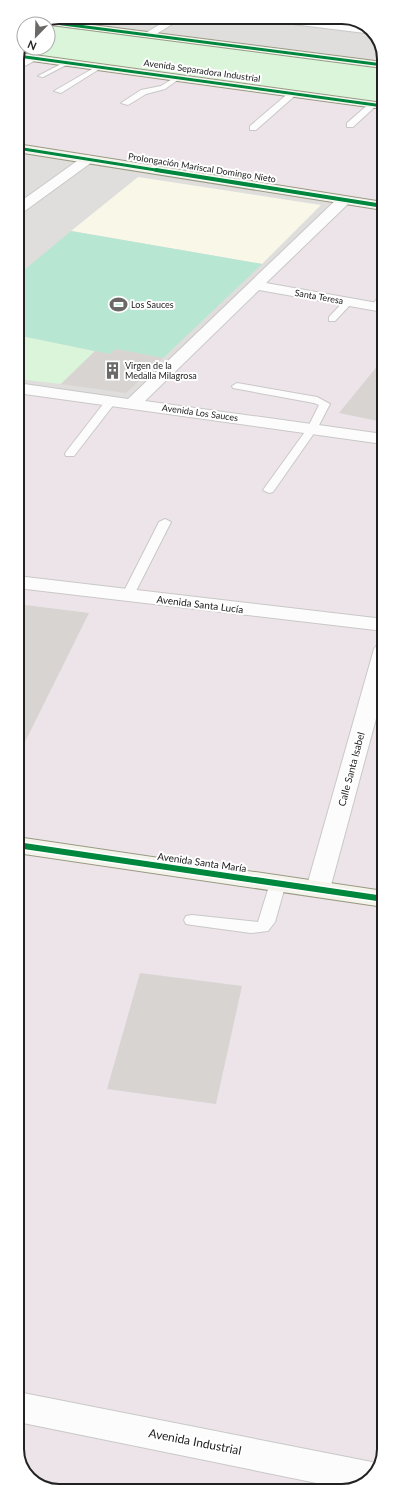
<svg xmlns="http://www.w3.org/2000/svg" width="401" height="1508" font-family="Lato,sans-serif">
<style>
.residential{fill:#dfdedc}
.industrial{fill:#ede4e9}
.education{fill:#f8f7e8}
.park{fill:#daf5da}
.pitch{fill:#b7e6d2}
.building{fill:#d7d4d2}
.lines{fill:none;stroke-linecap:round;stroke-linejoin:round}
.lane-casing{stroke:#c9c8c7;stroke-width:2}
.street-casing{stroke:#c9c8c7;stroke-width:2}
.secondary-casing{stroke:#999a82;stroke-width:2}
.lane{fill:#fdfcfc;fill-rule:evenodd}
.street{fill:#fdfcfc;fill-rule:evenodd}
.secondary{fill:#f4f4ed;fill-rule:evenodd}
.cycleway-far2-casing{stroke:#fff;stroke-width:4}
.cycleway-far1-casing{stroke:#fff;stroke-width:5.5}
.cycleway-casing{stroke:#fff;stroke-width:9}
.cycleway-far2{stroke:#00873e;stroke-width:3}
.cycleway-far1{stroke:#00873e;stroke-width:4}
.cycleway{stroke:#00873e;stroke-width:6}
.labels{text-anchor:middle;stroke-width:4;stroke-linejoin:round;paint-order:stroke}
.far-street-label{font-size:9px;fill:#222;stroke:#fff}
.far-poi-label{font-size:9px;fill:#222;stroke:#fff;text-anchor:start}
.street-label{font-size:10px;fill:#222;stroke:#fff}
.near-street-label{font-size:12px;fill:#222;stroke:#fff}
.rim{fill:none;stroke:#222;stroke-width:2}
</style>
<rect width="100%" height="100%" fill="#f0eeeb"/>
<path class="residential" d="M59,17H347L370,28L383,51V76L42,24Z
M17,147L334,198L344,206L150,396L119,406L17,393Z"/>
<path class="industrial" d="M17,59L383,108L384,1449L374,1476L350,1490L54,1491L30,1479L18,1457L17,393L119,406L150,396L343,206L334,198L17,147Z"/>
<path class="education" d="M138,177L321,205L262,264L71,231Z"/>
<path class="park" d="M48,24L383,66V102L20,53L24,42V48H48Z
M17,335L95,351L61,384L17,379Z"/>
<path class="pitch" d="M71,231L262,264L163,358L116,349L109,354L17,335V276Z"/>
<path class="building" d="M116,349L163,358L126,393L61,384L95,351L109,354Z
M383,359V422L339,413Z
M17,604L89,613L17,758Z
M140,973L242,986L216,1104L107,1089Z"/>
<g class="lines">
<defs>
<path id="lane" d="M65,62L70,63L43,77L38,76Z
M99,65L101,66V68L61,93L54,91Z
M177,76L182,77L165,89L146,94L128,105L121,103L141,90L161,86Z
M291,91L298,93L256,130H250V126Z
M371,102L378,104L353,127H347V123Z
M383,295V304L379,309H373C371,305 378,296 383,295Z
M348,299L351,300V304L335,321H329V317L345,300Z
M237,383L317,397L330,404L317,429L273,492L269,493L263,490L307,429L319,405L314,403L233,388L232,386Z
M111,398L115,399L116,401L115,403L74,456H66L65,454L66,452L107,399Z
M165,519L171,522L134,595L128,599L124,598L122,595L159,522Z
M278,878L283,879L286,883L275,922L268,931L251,933L192,925L186,924L184,920L186,916L192,915L258,922L270,883L273,879Z"/>
<path id="street" d="M172,17H184L153,36L149,37L144,34Z
M255,17H286L370,28L373,34L260,20Z
M32,55L37,58L36,60L17,70V62Z
M88,155L94,159L92,162L22,213L17,214V204L84,156Z
M344,196L350,200L349,203L266,283L383,304V312L259,290L145,401L383,434V444L17,393V383L128,399L339,197Z
M17,576L384,619V631L17,588Z
M384,643V689L330,889L327,895L318,897L309,895L306,889L374,649L377,645Z
M18,1392L372,1462L378,1464L374,1476L351,1490L18,1422Z"/>
<path id="secondary" d="M53,20L383,62V68L43,24Z
M20,53L383,103V109L17,59Z
M17,144L383,202V210L17,152Z
M17,837L384,891V907L17,853Z"/>
</defs>
<use href="#lane" class="lane-casing"/>
<use href="#street" class="street-casing"/>
<use href="#secondary" class="secondary-casing"/>
<use href="#lane" class="lane"/>
<use href="#street" class="street"/>
<use href="#secondary" class="secondary"/>
<defs>
<path id="cycleway-far2" d="M47,22L383,65
M18,56L383,106
M17,148L162,171"/>
<path id="cycleway-far1" d="M156,170L383,206"/>
<path id="cycleway" d="M17,845L384,899"/>
</defs>
<use href="#cycleway-far2" class="cycleway-far2-casing"/>
<use href="#cycleway-far1" class="cycleway-far1-casing"/>
<use href="#cycleway" class="cycleway-casing"/>
<use href="#cycleway-far2" class="cycleway-far2"/>
<use href="#cycleway-far1" class="cycleway-far1"/>
<use href="#cycleway" class="cycleway"/>
</g>
<defs>
<symbol id="stadium-bare" viewBox="-9 -9 18 18"><path d="M0-5a6.5 5 0 1 0 0 10a6.5 5 0 1 0 0-10ZM-3.5-1.8h7v3.6h-7Z" fill="#6a6968" stroke="#fff" stroke-width="2.5" paint-order="stroke"/></symbol>
<symbol id="building-bare" viewBox="-9 -9 18 18"><path d="M-4-6H4V6H1V3H-1V6H-4ZM-2.5-4.3h1.7v1.8h-1.7ZM.8-4.3h1.7v1.8H.8ZM-2.5-1h1.7V.8h-1.7ZM.8-1h1.7V.8H.8Z" fill="#6a6968" stroke="#fff" stroke-width="2.5" paint-order="stroke"/></symbol>
</defs>
<g fill-rule="evenodd">
<use href="#stadium-bare" x="106" y="292" width="25" height="25"/>
<use href="#building-bare" x="100" y="358" width="25" height="25"/>
</g>
<g class="labels">
<g class="far-street-label">
<text transform="translate(202 71) rotate(8)" y="3">Avenida Separadora Industrial</text>
<text transform="translate(202 168) rotate(9)" y="3">Prolongación Mariscal Domingo Nieto</text>
<text transform="translate(319 297) rotate(10)" y="3">Santa Teresa</text>
<text transform="translate(200 413) rotate(8)" y="3">Avenida Los Sauces</text>
</g>
<g class="far-poi-label">
<text x="131" y="308">Los Sauces</text>
<text x="125" y="369">Virgen de la<tspan x="125" dy="10">Medalla Milagrosa</tspan></text>
</g>
<g class="street-label">
<text transform="translate(200 604) rotate(7)" y="4">Avenida Santa Lucía</text>
<text transform="translate(351 769) rotate(-75)" y="4">Calle Santa Isabel</text>
<text transform="translate(202 862) rotate(8)" y="4">Avenida Santa María</text>
</g>
<g class="near-street-label">
<text transform="translate(195 1442) rotate(11)" y="4">Avenida Industrial</text>
</g>
</g>
<path d="M0 0H401V1508H0ZM59 24H342A35 35 0 0 1 377 59V1449A35 35 0 0 1 342 1484H59A35 35 0 0 1 24 1449V59A35 35 0 0 1 59 24Z" fill="#fff" fill-rule="evenodd"/>
<path class="rim" d="M59 24H342A35 35 0 0 1 377 59V1449A35 35 0 0 1 342 1484H59A35 35 0 0 1 24 1449V59A35 35 0 0 1 59 24Z"/>
<g transform="translate(36 36) rotate(203)"><circle r="19" fill="#ffffff" stroke="#a7a7a7"/>
<path d="M0-3L7 15L0 10L-7 15Z" fill="#6a6968"/>
<text y="-6" font-size="11" font-weight="bold" text-anchor="middle" fill="#222222">N</text>
</g>
</svg>
